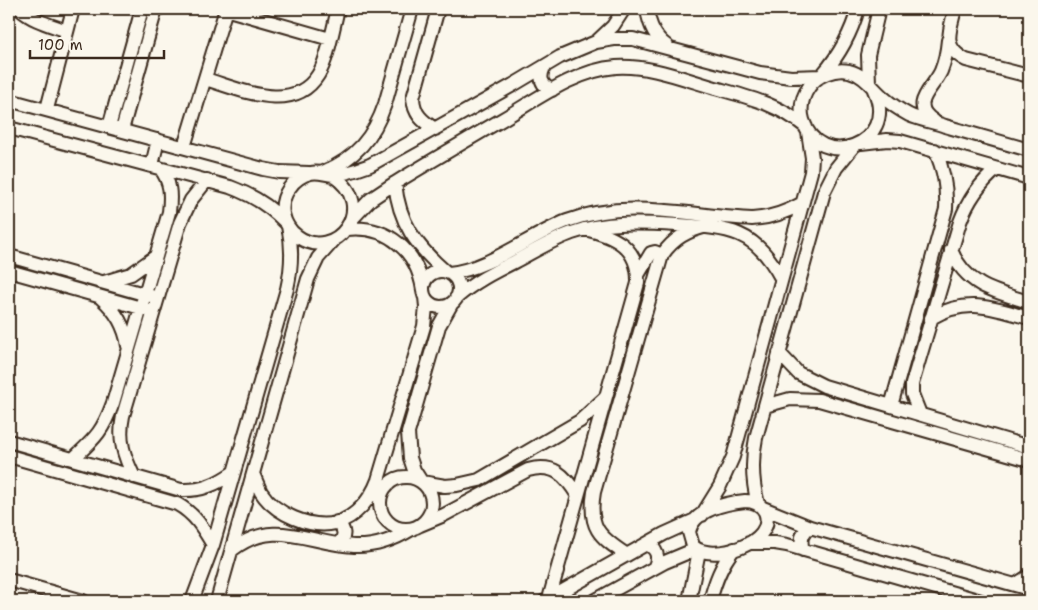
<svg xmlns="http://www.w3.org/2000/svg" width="1038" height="610" font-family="'Shantell Sans',sans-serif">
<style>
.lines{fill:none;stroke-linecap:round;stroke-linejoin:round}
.minor-casing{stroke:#3b2a1e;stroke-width:16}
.minor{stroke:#fbf7ec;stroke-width:12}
</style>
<rect width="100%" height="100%" fill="#fbf7ec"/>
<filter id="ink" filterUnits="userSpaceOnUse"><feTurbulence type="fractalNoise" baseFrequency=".02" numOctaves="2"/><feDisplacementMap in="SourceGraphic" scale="10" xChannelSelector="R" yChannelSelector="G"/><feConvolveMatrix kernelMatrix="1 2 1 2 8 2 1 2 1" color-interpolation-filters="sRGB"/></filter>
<g filter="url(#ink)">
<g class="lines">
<defs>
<path id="minor" d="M20,9C33,21 51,25 67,31
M225,9L330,39
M647,9C649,24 654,37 667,46
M955,9C950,31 941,47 966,60L1029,76
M596,42L613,26L624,9
M544,67C539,78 541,85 552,90
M823,74C840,54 851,34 858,9
M205,79C240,89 293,115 318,75C328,59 333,28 338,9
M869,83L868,55L879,9
M874,90C900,145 818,173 803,120C800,109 802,97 809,87C817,75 834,68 849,71C865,75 872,88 884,98C892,105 900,110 909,115C920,120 934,122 945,126C973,134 1001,142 1029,150
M9,100L263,169L279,172L309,173
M47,109L73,9
M934,121C908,104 933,89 941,71C945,61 947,51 948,40
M109,127L142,9
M9,128L230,187C252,195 269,205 285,222
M435,129C422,121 414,114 413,98L438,9
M122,130L156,9
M861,143L887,140L900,141L1029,178
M184,147L226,9
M152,165L158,140
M323,172C355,159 374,137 385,104L412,9
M332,175C381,206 334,264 297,236C290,231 285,223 283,214C280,196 293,177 311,173C319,171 326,175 333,175C346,174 359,169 370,165L513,85L560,57L596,42L614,39H633L760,73L791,77L821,76
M395,183C399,223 416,246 446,272
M352,219L371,199L395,183C431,161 467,140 503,119C537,99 576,70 616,67C649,65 681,78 712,87C747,97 777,103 806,127
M347,229C387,225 417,250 423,290
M951,250C966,286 995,292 1029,302
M9,256L151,296
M9,271L148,310
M423 289a18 18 0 1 1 36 0a18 18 0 1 1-36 0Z
M449,273C489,269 529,236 567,221C628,198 690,216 752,219C770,218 785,213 801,204
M638,275L651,253L655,252L662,255
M104,282L131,274L155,257
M101,298C116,311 125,326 128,346
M456,298C474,282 494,272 514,262C533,252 552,240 572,233C606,221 642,223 677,225C729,228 755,229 781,278
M931,318C967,297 992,308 1029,318
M779,353L798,373L824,386L1029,447
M765,406L790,399L819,400L1029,460
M891,406L946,209C947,187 944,170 935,150
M920,414L912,394V384L960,222C968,200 979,184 997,169
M9,441L181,490C202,491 217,484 234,472
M9,456L177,504C195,514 203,528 213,545
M73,459C95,438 102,433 113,403L169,212C171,195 171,182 160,168
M253,474C256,480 258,486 261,492C275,514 310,529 336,523C356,517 371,499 378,480L424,326L426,307L425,297
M380 503a26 26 0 1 1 52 0a26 26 0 1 1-52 0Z
M134,477C124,456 118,440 123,416L180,223L191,200L207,180
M421,481L414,470L410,458L408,433L439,326L452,303
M422,482L445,486L457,485L479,480L580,421L605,398
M745,501C753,501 761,504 765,512C778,543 711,564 693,546L689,532C693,510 726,503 745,501Z
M758,504C752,481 751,461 756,438L824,192L836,168L853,147
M763,508L810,527L1029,589
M702,515L720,486L733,457L811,172L812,158L808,132
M337,522C345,529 346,537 338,544
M420,525L444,515L528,470C554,463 565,475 578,496
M749,543H775L787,545L981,601
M646,544C657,548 660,557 654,568
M232,550C275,517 308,544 354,546C375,547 394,540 412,529
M803,550C800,541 801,533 810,527
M627,555C599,537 588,527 594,492L662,255C674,238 687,231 707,226
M9,580L83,601
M1015,585L1029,576
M549,599L638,283C639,247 615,236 584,229
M192,601L213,545L287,289C292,267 293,248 288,226
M217,601L308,279L318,258L334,240
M545,601L664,534L695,520
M594,601L665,562L696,549
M689,601L699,551
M710,601C715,582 721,565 734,549"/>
</defs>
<use href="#minor" class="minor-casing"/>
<use href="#minor" class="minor"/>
</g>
</g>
<rect width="1038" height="610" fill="none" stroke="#fbf7ec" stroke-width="30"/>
<rect x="15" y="15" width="1008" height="580" fill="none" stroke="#3b2a1e" stroke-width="2" filter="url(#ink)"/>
<path d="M30 50v8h134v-8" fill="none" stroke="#3b2a1e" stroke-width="2.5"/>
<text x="38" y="50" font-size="15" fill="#3b2a1e" stroke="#fbf7ec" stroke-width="4" paint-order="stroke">100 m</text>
</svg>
